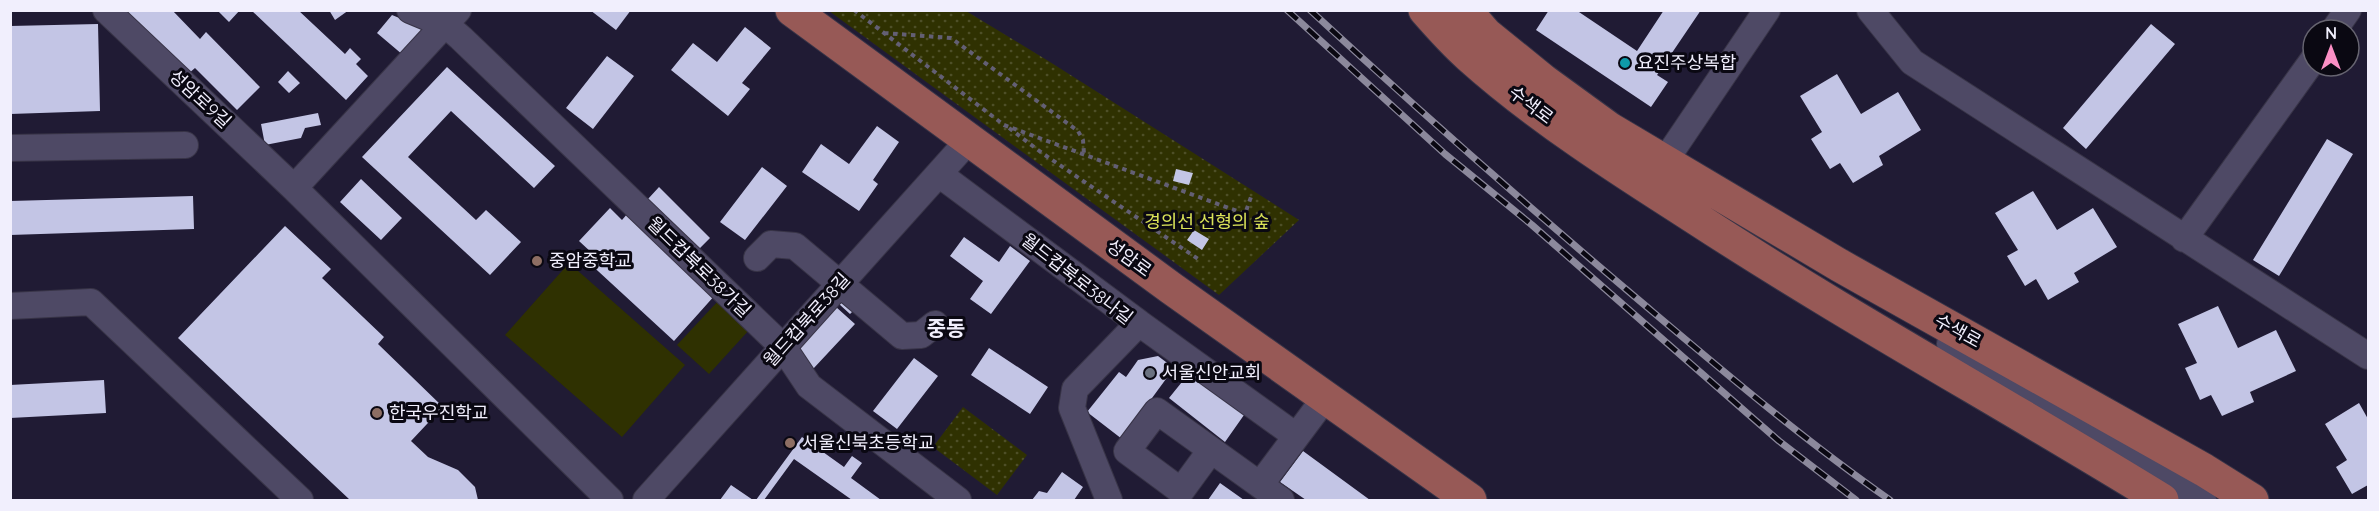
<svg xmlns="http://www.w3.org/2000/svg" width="2379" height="511" font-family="Quicksand,'Noto Sans KR',sans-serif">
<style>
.park{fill:url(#park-dots)}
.garden{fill:#2f3101}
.building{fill:#c3c5e5}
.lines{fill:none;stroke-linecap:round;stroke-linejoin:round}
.minor-casing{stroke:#383447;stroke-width:28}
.major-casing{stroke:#383447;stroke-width:35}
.path{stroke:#635f74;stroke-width:4;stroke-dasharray:4.5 4.5;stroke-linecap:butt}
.minor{stroke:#4e4965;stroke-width:26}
.major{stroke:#975956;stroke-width:33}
.rail-casing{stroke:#8c899c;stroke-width:7}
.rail{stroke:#0a0812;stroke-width:4.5;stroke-dasharray:14;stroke-linecap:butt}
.culture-dot{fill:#0f9aa8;stroke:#0a0812;stroke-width:2}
.education-dot{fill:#8d6e63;stroke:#0a0812;stroke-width:2}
.worship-dot{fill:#6b7280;stroke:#0a0812;stroke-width:2}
.labels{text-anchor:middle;stroke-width:6;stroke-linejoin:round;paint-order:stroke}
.poi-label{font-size:18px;fill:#f1effd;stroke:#0a0812;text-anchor:start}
.street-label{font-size:18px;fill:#f1effd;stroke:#0a0812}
.park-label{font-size:18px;fill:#dbe358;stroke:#0a0812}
.quarter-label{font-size:21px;font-weight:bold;fill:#f1effd;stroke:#0a0812}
</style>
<defs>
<pattern id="park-dots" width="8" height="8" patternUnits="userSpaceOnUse" patternTransform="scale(1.5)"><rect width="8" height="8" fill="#2f3101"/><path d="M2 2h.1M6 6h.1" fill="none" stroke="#4e4f27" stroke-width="1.8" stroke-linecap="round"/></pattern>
</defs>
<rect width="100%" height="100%" fill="#201b34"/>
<path class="park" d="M829,11H966L1050,62L1299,220L1219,295Z
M963,407L1027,455L997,495L933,447Z"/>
<path class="garden" d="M569,263L685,365L622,437L505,335Z
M719,300L750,329L709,374L677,345Z"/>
<path class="building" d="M125,10H172L200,39L206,32L260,87L237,110L195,68L188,74Z
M217,10H240L229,22Z
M251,10H298L345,54L350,48L361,59L356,64L368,76L346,100Z
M329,10H349L335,20Z
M590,10H631L616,30Z
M1549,10H1576L1637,51L1664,10H1701L1657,75L1668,82L1651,107L1536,30Z
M392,15L426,29L403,55L377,33Z
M98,24L100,111L10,114V26Z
M2151,24L2175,44L2086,149L2063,128Z
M745,27L771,48L742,83L750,89L728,116L671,70L693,43L717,62Z
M607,56L634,76L593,129L566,108Z
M447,67L555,166L534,188L451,111L408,157L476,220L486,210L521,242L490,275L362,157Z
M288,71L300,83L289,93L278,82Z
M1837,74L1861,114L1898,92L1921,130L1879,156L1883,165L1853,183L1840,163L1830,169L1811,139L1822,132L1800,96Z
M318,113L321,125L305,128L301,138L265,145L261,124Z
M877,126L899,142L873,180L878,184L859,211L802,172L821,144L849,164Z
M2327,139L2353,154L2279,276L2253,260Z
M762,167L787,186L745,240L720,222Z
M1176,169L1193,173L1189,185L1173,181Z
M361,179L402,218L381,240L340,202Z
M659,187L710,238L698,250L648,199Z
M2033,191L2057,230L2093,208L2117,247L2074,273L2079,282L2048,300L2036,279L2025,286L2007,256L2018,250L1995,213Z
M193,196L194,229L10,235V201Z
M610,208L622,220L628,213L716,294L674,341L586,260L592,253L579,241Z
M285,226L331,269L322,278L384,337L378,344L443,407L411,441L428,457L458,470L475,487L478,500H350L178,338Z
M1194,230L1209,239L1202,250L1187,240Z
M964,237L999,262L1010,246L1030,261L991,314L970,299L983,281L950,256Z
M846,298L856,308L850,314L839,304Z
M2218,306L2238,348L2276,330L2296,371L2250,392L2254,402L2222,416L2211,395L2200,400L2185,368L2197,363L2178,324Z
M836,307L855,324L813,369L794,352Z
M989,348L1048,387L1030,414L971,375Z
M1158,356L1174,368L1122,439L1087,412L1119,372L1126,377L1138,360Z
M914,358L938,376L897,429L873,411Z
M1190,372L1244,415L1225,442L1169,398Z
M104,380L106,413L10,418V385Z
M2359,403L2368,419V485L2352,494L2336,467L2347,460L2325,424Z
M802,437L844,467L852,456L862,463L851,478L881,500H852L794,459L764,500H756Z
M1303,451L1370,500H1306L1280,482Z
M1062,472L1083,487L1074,500H1032L1039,491L1047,493Z
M1220,483L1244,500H1208Z
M731,485L753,500H720Z"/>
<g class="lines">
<defs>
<path id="minor" d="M106,10L294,188L610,500
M410,10L446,25L461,38L783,347L809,386L958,500
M1870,10L1912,62L2368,356
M2334,30L2348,10
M10,148L185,145
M939,174L1139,323L1075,389L1072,408L1109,500
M1654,177L1767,10
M294,188L458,10
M2184,239L2313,60
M757,258L771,244L795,246L902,336L921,335L935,324
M10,306L91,302L300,500
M1139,323L1296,436
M1950,344L1997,375L2055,423
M2046,397L2075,420L2131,458L2203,500
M1211,450L1181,491L1127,451L1157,411L1260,485
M646,500L969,140
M1281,500L1260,485L1325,398"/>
<path id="major" d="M792,10L1171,288L1470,500
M1425,10C1439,26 1453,42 1469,56C1537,117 1620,170 1697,219C1849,318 2008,405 2162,500
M1465,10L1486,34L1544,81L1610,129L1839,265L2204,470L2252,500"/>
</defs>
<use href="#minor" class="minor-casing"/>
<use href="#major" class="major-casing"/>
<path class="path" d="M854,10L1004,125L1245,214L1251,197
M884,33L951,38L1078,131L1083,140L1084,154
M1009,128L1042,153L1198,259"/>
<use href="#minor" class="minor"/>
<use href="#major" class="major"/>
<defs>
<path id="rail" d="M1287,10L1445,154L1532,225L1779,441L1856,500
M1310,10C1416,108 1524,203 1634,296C1717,366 1801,438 1890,500"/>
</defs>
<use href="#rail" class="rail-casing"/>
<use href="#rail" class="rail"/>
</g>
<circle class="culture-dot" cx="1625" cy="63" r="6"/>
<g class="education-dot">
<circle cx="537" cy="261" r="6"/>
<circle cx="377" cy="413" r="6"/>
<circle cx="790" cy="443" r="6"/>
</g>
<circle class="worship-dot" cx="1150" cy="373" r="6"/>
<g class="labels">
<g class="poi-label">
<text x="1637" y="69">요진주상복합</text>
<text x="549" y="267">중암중학교</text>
<text x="1162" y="379">서울신안교회</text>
<text x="389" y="419">한국우진학교</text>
<text x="802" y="449">서울신북초등학교</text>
</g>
<g class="street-label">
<text transform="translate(200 99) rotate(43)" y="6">성암로9길</text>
<text transform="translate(1531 105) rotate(37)" y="6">수색로</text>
<text transform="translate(1129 258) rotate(36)" y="6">성암로</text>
<text transform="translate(699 267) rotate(44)" y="6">월드컵북로38가길</text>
<text transform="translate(1077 279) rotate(38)" y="6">월드컵북로38나길</text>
<text transform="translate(807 320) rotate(-48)" y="6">월드컵북로38길</text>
<text transform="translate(1958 331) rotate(29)" y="6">수색로</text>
</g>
<g class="park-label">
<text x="1207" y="228">경의선 선형의 숲</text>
</g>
<g class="quarter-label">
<text x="946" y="336">중동</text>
</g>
</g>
<rect width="2379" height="511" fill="none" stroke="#f1effd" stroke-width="24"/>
<g transform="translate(2331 48)"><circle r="28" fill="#0a0812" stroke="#666470" stroke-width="1.5"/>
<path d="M0-4.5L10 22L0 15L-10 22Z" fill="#fb8fc5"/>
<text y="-9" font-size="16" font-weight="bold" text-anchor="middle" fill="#f1effd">N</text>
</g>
</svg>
